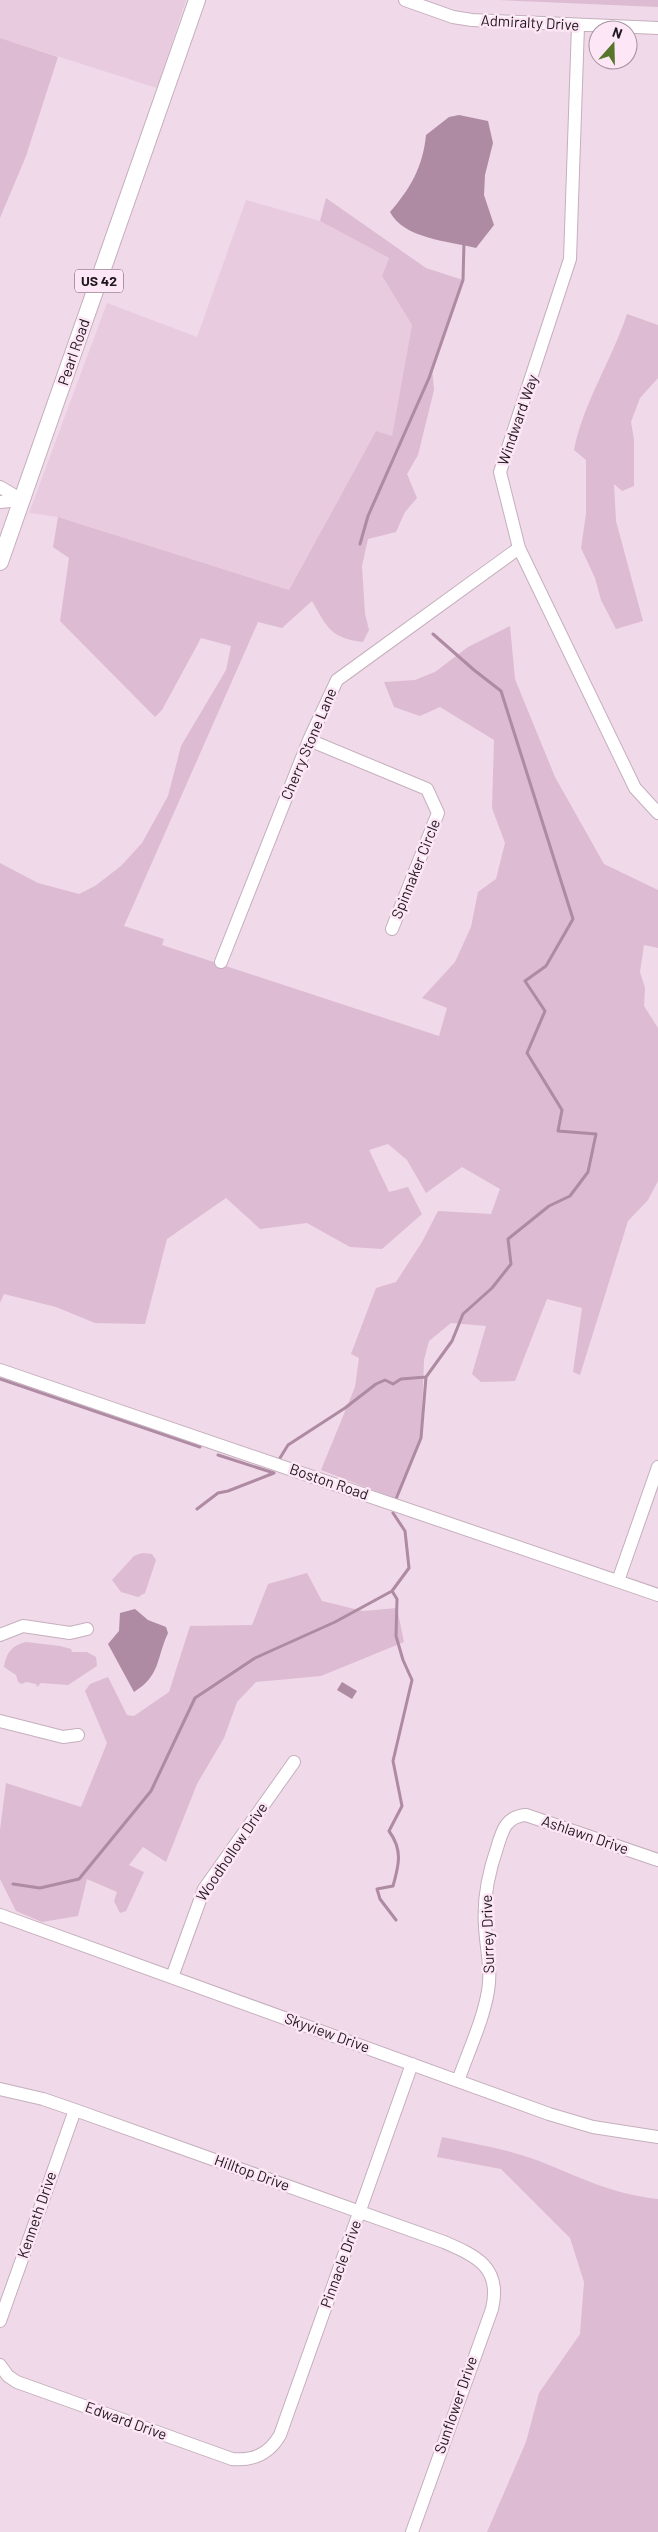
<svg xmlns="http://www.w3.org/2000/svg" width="658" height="2532" font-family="Barlow,sans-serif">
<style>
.built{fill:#e9cbdf}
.green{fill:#ddbbd2}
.water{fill:#ae8aa3}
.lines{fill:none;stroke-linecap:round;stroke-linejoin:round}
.stream{stroke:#ae8aa3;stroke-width:3}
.minor-casing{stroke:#c5afbd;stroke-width:14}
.major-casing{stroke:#c5afbd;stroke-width:18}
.minor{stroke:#fff;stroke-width:12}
.major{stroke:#fff;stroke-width:16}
.labels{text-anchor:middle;stroke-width:5;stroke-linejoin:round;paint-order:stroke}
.shield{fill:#fde6f5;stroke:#62555e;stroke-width:1}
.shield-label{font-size:14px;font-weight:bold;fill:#1f171d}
.street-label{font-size:15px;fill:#1f171d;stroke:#fde6f5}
</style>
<rect width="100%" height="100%" fill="#f0d9e8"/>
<path class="built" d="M0,0H186L157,88L0,38Z
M246,200L320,221L389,258L382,276L412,325L392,437L376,431L289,590L58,517L29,513L107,303L197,337Z"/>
<path class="green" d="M498,0H658V7Z
M0,38L58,57L26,156L0,218Z
M326,198L426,268L463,280L432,367L434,390L418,455L407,474L417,498L405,512L396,532L368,539L362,566L365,614L369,630L363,642C330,638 327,627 312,601L282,628L258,622L124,926L164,939L162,945L439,1036L447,1008L422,998L455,962L471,927L478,892L496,879L505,843L492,808L494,740L440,707L420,716L394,707L384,682L415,680L435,672L468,647L510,626L515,679L555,777L604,864L658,890V948L644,945L640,972L645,988L644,1006L658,1028V1181L648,1200L628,1221L580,1375L573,1372L582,1308L547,1299L515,1381L481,1382L472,1374L486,1326L451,1323L429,1341L424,1360L421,1438L396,1499L321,1470L355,1387L359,1358L351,1354L376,1288L396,1282L422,1242L438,1211L491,1214L500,1189L462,1167L426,1193L407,1160L388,1144L369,1150L389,1192L408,1187L422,1214L382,1249L350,1247L307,1223L260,1229L226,1198L167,1239L145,1324L95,1323L56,1307L4,1294L0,1303V863L38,883L79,894L95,886L121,866L142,843L168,796L181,746L226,670L231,646L201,638L162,710L155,717L60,621L69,558L53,547L58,517L289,590L376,431L392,436L412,325L382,276L389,258L320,221Z
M627,314L658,325V378L640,398L631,422L634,440V486L622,491L614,484L616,521L643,621L616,629L601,600L595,578L581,548L586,514V460L574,450C583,403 612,360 627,314Z
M142,1553L152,1554L156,1560L145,1593L138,1597L121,1592L112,1580L134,1556Z
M307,1573L322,1601L363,1611L397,1608L404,1642L321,1676L256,1682L237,1702L224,1738L197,1784L166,1862L143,1847L129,1865L144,1872L126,1911L120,1913L114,1901L117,1892L87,1879L78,1916L42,1922L16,1911L0,1879V1830L6,1783L81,1807L107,1743L85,1691L90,1684L108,1677L127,1715L134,1716L169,1692L190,1626L252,1625L268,1584Z
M26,1642L60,1646L71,1649L72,1652H87L96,1657L97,1666L68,1685L41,1683L37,1687L36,1684L26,1682L22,1684L18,1682L16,1675L4,1667C7,1652 11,1646 26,1642Z
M442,2137C474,2144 508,2149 539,2161C580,2177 611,2194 658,2199V2532H487L526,2442L539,2393L580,2334L584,2282L570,2238L501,2169L437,2157Z"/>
<path class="water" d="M459,115L488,121L493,143L485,175L484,195L494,225L476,248C449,241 404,239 390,212C410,189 423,167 426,135L449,117Z
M135,1609L148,1620L166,1627L168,1633C156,1659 161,1675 134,1692L108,1644L119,1631L120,1613Z
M342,1682L357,1691L352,1699L337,1690Z"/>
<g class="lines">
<path class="stream" d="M360,544L368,516L429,378L463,280L464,242
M0,1379L200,1447
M218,1455L274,1473
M280,1458L288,1445L345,1408L376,1384L385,1380L393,1384L401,1379L426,1377
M396,1499L421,1438L426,1377L452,1341L463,1314L492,1288L511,1264L508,1239L549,1206L570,1196L588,1172L596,1134L558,1131L562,1110L527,1053L545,1011L525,981L546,966L573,919L501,691L474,670L433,634
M197,1509L218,1493L228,1491L274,1473
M392,1591L397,1599L396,1636L403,1660L412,1680L393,1761L402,1806L389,1831C403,1850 399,1865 393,1886L377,1889L380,1899L396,1920
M13,1884L40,1888L79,1879L151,1791L195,1698L255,1658L335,1622L392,1591L409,1568L405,1531L393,1513"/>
<defs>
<path id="minor" d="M405,0L453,17L472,20L658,28
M578,26L570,259L500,472L519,548L635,788L658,813
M0,487L22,500
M0,502L22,500
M309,740L427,789L438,813L392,929
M221,962L309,740L337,680L519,548
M0,1370L658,1595
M618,1581L658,1467
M0,1635L23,1626L70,1633L87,1629
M0,1721L63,1737L78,1735
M0,1915L549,2114L593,2127L658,2137
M172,1977L204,1889L294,1762
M458,2081C468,2052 483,2021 488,1991C492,1968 486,1949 485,1926C483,1899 488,1874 497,1848C502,1831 506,1816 526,1815L658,1860
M0,2089L43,2099L75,2110L444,2242C476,2256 502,2267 492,2309L412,2532
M0,2321L75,2110
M0,2365L8,2376L17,2382L232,2459C254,2461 269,2454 280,2435L412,2064"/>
<path id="major" d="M0,562L197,0"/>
</defs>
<use href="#minor" class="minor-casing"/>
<use href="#major" class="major-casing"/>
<use href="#minor" class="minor"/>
<use href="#major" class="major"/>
</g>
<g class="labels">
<rect class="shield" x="75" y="269.5" width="48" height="23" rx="4"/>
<g class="shield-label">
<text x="99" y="286">US 42</text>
</g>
<g class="street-label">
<text transform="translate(530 23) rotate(3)" y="5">Admiralty Drive</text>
<text transform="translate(74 352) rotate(-71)" y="5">Pearl Road</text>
<text transform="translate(518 420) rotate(-71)" y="5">Windward Way</text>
<text transform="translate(309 744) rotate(-67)" y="5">Cherry Stone Lane</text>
<text transform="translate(416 869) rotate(-68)" y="5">Spinnaker Circle</text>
<text transform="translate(329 1482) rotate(19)" y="5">Boston Road</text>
<text transform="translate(585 1835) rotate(19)" y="5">Ashlawn Drive</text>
<text transform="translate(232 1852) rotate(-56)" y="5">Woodhollow Drive</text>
<text transform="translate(488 1934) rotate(-92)" y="5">Surrey Drive</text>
<text transform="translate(327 2033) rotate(20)" y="5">Skyview Drive</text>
<text transform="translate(252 2173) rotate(20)" y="5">Hilltop Drive</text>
<text transform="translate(37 2215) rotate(-71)" y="5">Kenneth Drive</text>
<text transform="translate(341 2264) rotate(-70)" y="5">Pinnacle Drive</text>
<text transform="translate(456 2405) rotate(-71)" y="5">Sunflower Drive</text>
<text transform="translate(126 2421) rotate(20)" y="5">Edward Drive</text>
</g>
</g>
<g transform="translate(613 45) rotate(20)"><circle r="24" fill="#fde6f5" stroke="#a4939f"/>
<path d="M0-4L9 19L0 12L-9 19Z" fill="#57752b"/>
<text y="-8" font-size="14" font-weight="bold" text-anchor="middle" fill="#1f171d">N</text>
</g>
</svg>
